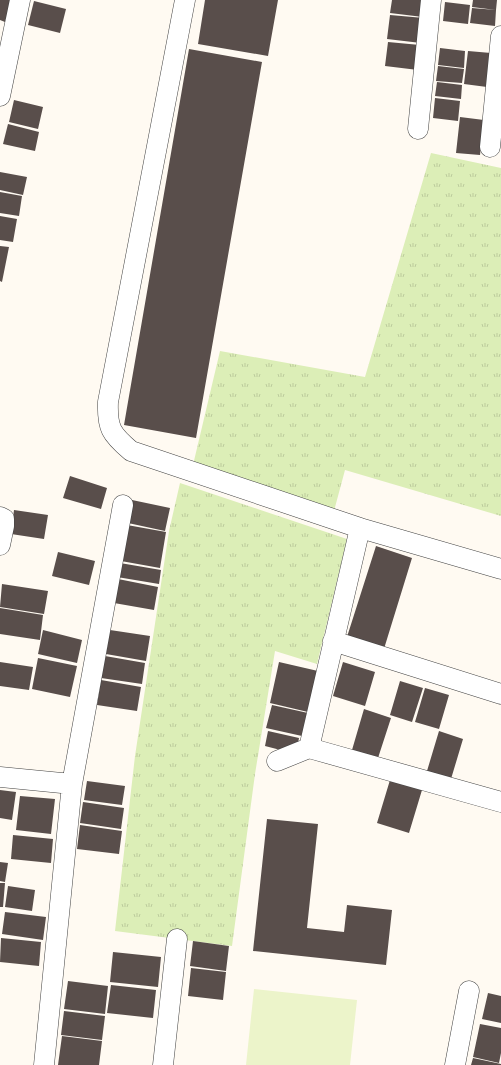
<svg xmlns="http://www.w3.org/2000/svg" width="501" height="1065" font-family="Merriweather,serif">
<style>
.grass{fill:url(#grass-tufts)}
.pitch{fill:#ecf4ca}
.building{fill:#594e4b}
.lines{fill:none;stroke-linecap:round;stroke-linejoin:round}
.street-casing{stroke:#424242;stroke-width:21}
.street{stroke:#fff;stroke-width:20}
</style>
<defs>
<pattern id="grass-tufts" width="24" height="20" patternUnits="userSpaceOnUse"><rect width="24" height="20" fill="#dceeb7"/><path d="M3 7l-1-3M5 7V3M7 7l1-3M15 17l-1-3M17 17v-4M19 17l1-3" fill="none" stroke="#bccb9c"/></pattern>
</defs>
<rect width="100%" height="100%" fill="#fffaf2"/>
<path class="grass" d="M431,153L501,168V516L345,470L334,511L193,465L220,351L365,377Z
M180,483L347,539L317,664L275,651L255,774L232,946L115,931L135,756L169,531Z"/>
<path class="pitch" d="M254,989L357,1000L350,1065H246Z"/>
<path class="building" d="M0,0H11L5,22L0,20Z
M205,0H278L268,56L198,44Z
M392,0H425L423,17L390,13Z
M473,0H497L496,10L472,7Z
M34,1L66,9L60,33L28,25Z
M445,2L470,5L468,24L443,21Z
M472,8L496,10L495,26L470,23Z
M390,15L424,18L421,43L387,39Z
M388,42L420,45L418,70L385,66Z
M440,48L465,51L464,68L438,65Z
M189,49L262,62L196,438L124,425Z
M468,51L491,53L487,87L464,84Z
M438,66L464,69L462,83L436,81Z
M437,82L462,85L461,99L435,96Z
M435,98L460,101L458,121L433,118Z
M14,100L43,107L38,129L9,122Z
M460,117L484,120L480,155L456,153Z
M8,124L39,132L35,151L3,144Z
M0,172L27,177L23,195L0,190Z
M0,192L22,196L19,216L0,213Z
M0,216L17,219L13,242L0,240Z
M0,246L9,247L2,282L0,281Z
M70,476L107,488L101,509L63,498Z
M132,500L170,508L165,531L128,523Z
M14,510L48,515L44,539L11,534Z
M127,525L166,532L160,568L121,561Z
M376,546L412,558L383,652L346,640Z
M58,552L95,561L89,585L52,576Z
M120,563L161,570L159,584L117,577Z
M118,579L158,587L154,610L114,603Z
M2,584L48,591L44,614L0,607Z
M0,608L43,615L40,640L0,634Z
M43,630L82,640L77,663L38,654Z
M110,630L150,636L146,661L106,654Z
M105,656L145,663L142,684L101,678Z
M38,658L77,666L70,697L32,689Z
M0,662L33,667L29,690L0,686Z
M279,662L318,671L308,712L270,703Z
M343,662L375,672L365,706L333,696Z
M101,680L141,687L137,711L97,705Z
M400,681L423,688L412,722L390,715Z
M425,688L449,695L439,729L415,722Z
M272,705L308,713L302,736L266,728Z
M364,709L391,718L378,758L352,750Z
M268,731L299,738L296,754L265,746Z
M439,731L463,739L451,779L427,771Z
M390,780L422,790L409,833L377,823Z
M87,781L125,786L122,805L84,800Z
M0,790L16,792L12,820L0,818Z
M20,796L55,799L51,834L16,830Z
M83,802L124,808L121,829L80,823Z
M267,819L318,824L307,928L344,932L347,905L392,910L386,965L253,951Z
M80,825L122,831L119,854L77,849Z
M13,835L53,839L51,863L11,859Z
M0,862L8,863L5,882L0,881Z
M0,883H5L3,907H0Z
M8,886L35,890L32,911L5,907Z
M5,912L46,917L43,940L2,934Z
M1,938L41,942L39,966L0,962Z
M193,941L229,946L226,971L190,966Z
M113,952L161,957L158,987L110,982Z
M191,968L226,972L223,1000L188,996Z
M68,981L108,986L105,1014L64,1009Z
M111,985L156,990L153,1018L107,1013Z
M488,993L501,996V1023L482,1019Z
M64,1011L105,1016L102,1040L61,1035Z
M480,1024L501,1028V1053L499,1063L473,1057Z
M62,1036L102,1041L99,1065H58Z
M473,1058L501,1064V1065H471Z"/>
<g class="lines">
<defs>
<path id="street" d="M185,0L108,402C107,428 111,434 131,451L360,528L501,569
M0,96L20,0
M418,129L431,0
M490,147L501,36
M0,517L4,519V526L0,545
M333,641L501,694
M309,748L360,528
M277,761L309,748L501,802
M0,777L72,784
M44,1065L72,784L123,505
M163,1065L177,939
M455,1065L469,991"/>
</defs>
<use href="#street" class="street-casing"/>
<use href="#street" class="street"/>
</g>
</svg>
